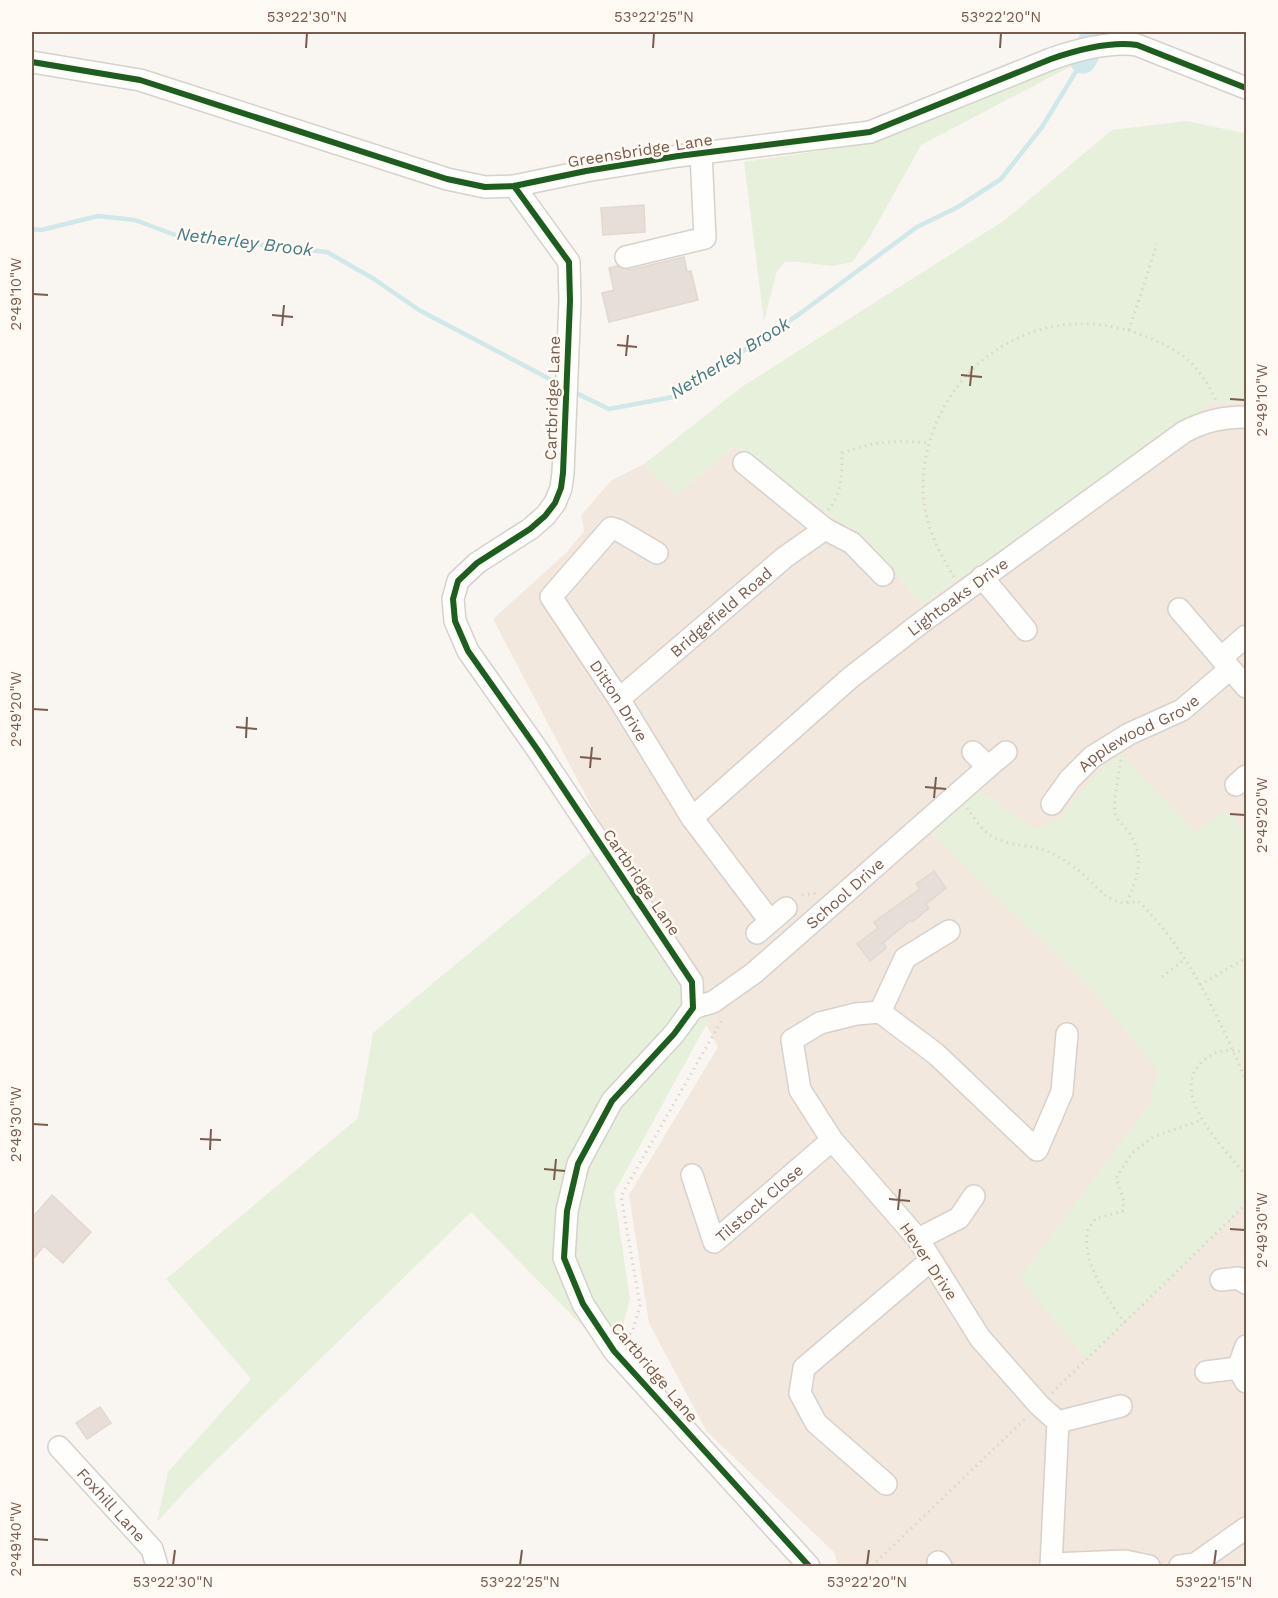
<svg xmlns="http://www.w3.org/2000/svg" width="1278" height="1598" font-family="'Work Sans',sans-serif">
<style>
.residential{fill:#f2e8de}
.green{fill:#e7f0db}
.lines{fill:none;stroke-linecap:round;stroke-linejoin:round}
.stream{stroke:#d0e8ea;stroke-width:4.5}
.river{stroke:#d0e8ea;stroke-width:27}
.building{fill:#e6ded7;stroke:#e2d8d2;stroke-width:1.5}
.minor-casing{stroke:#d7d1cb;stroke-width:24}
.path{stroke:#dcd5d0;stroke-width:3;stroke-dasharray:1.5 4.5;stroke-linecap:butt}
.minor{stroke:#fefefd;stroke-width:21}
.cycleway-casing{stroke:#fffaf3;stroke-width:10}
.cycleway{stroke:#1b5e20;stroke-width:6}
.ticks{fill:none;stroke:#7a5c4d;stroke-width:2}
.labels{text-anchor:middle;stroke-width:5;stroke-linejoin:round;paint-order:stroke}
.street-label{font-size:16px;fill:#7a5c4d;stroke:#fffaf3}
.water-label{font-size:18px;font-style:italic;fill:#437c86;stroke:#fffaf3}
.neatline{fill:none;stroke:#7a5c4d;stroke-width:2}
.ticks-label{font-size:15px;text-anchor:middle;fill:#7a5c4d}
</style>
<rect width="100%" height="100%" fill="#f9f5f0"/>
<path class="residential" d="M1246,402V1566H838L834,1552L707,1432L649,1323L629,1195L718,1047L493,619L567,552L584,531L581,515L612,480L644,464L676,495L735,446L869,542L922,604L1211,403Z"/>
<path class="green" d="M1072,59L1083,60L921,145L868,240L852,262L832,266L798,262H785L777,271L764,321L744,162L833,149L870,132Z
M1186,121L1244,133L1246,137V402L1211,403L922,604L869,542L735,446L676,495L644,464L743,386L1005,220L1112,130Z
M1121,754L1195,832L1227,810L1246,830V1206H1245L1087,1361L1020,1278L1150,1103L1158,1070L1090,988L923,825L970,783L1034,829L1059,819L1095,775Z
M603,842L712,1014L614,1193L630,1299L618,1343L598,1342L471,1212L192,1484L157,1522L168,1472L251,1379L166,1279L358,1118L373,1033Z"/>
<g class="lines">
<path class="stream" d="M32,229L41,230L98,216L135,220L175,235L327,252L374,279L419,310L561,385
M574,392L609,409L673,397L798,315L917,227L958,207L1001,179L1042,127L1083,60"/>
<path class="river" d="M1083,60L1096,32"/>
</g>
<path class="building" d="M644,205L645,232L603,235L601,208Z
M684,257L687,272L691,271L698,300L609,322L602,293L614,290L609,268L617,266L629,270Z
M934,871L946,888L926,904L929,908L912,922L911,920L883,943L886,948L870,961L857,944L878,928L874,922L920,889L916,884Z
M52,1195L91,1232L63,1263L44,1246L32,1260V1218Z
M100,1407L111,1423L87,1439L76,1423Z"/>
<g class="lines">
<defs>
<g id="minor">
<path d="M32,62L140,80L447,179L485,187L514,186L586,171L678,156L870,132L1051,59C1077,50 1109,41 1137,45L1246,88"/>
<path d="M514,186L569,262L570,301L563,473L561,488L555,503L545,516L530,529L477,563L458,581L453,599L455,621L468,651L537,749L692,982L693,1008L674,1034L612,1101L578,1164L567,1211L564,1258L583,1304L614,1351L809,1566"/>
<path d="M626,257L705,238L701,153"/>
<path d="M825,529L852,543L883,575"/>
<path id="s1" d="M657,553L618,530L611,528L551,597L619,699L692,818L770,921"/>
<path d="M982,577L1026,630"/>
<path d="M1179,609L1246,687"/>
<path d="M1221,658L1246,636"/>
<path id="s2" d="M619,699L785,557L825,529L744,463"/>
<path d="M973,752L988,767L1006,752"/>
<path d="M1236,785L1246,776"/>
<path id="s3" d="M1052,804L1070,779L1092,757L1129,734L1182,710L1230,669"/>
<path id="s4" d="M692,818L850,678L922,622L1184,432C1205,421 1223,417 1246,417"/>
<path d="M757,933L786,908"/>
<path id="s5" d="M693,1008L713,1002L754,973L988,767"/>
<path d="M880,1012L905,958L949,931"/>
<path id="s6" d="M692,1175L714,1242L832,1140"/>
<path d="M918,1239L959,1218L974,1196"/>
<path d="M1221,1280L1238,1278L1246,1283"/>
<path d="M1246,1346L1238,1368L1246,1382"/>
<path d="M1206,1372L1238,1368"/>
<path d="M1058,1422L1121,1406"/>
<path id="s7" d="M59,1447L152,1549L157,1566"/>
<path d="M886,1484L816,1423L800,1393L804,1368L930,1261"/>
<path d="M938,1562L941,1566"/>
<path d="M1051,1564L1125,1561L1149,1566"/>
<path d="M1051,1566L1058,1422L1039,1405L980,1338L918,1239L832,1140L800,1090L792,1040L820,1023L856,1014L880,1012L936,1054L1037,1150L1062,1092L1067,1034"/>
<path d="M1180,1566L1195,1564L1246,1528"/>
</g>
</defs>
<use href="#minor" class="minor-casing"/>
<path class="path" d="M1129,330L1157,244
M828,510C842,495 842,473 842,453C876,441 893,440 929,443
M954,577C938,551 923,520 923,488C924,374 1033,293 1142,335C1183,351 1197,362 1217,402
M1121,760C1119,773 1112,806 1116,816C1119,822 1126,828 1130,834C1146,860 1136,879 1126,905
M967,808C975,819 983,833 995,838C1007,844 1023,845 1036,848C1050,851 1061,858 1073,866C1095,881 1107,910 1138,901C1189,950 1218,1017 1246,1080
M802,895L818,893
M1162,977L1184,960
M1200,985L1246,958
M1246,1052C1228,1049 1217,1049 1203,1061C1166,1094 1226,1149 1246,1176
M1125,1323C1109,1302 1080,1259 1088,1231C1089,1227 1093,1223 1095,1219L1123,1211L1124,1201L1116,1178L1132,1153L1153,1137L1202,1120
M626,1339L633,1330L640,1305L621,1196L723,1018
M1052,1393L1246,1204
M872,1566L1028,1416"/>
<use href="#minor" class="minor"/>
<defs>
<path id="cycleway" d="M32,62L140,80L447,179L485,187L514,186L586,171L678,156L870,132L1051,59C1077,50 1109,41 1137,45L1246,88
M514,186L569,262L570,301L563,473L561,488L555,503L545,516L530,529L477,563L458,581L453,599L455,621L468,651L537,749L692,982L693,1008L674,1034L612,1101L578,1164L567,1211L564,1258L583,1304L614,1351L809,1566"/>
</defs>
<use href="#cycleway" class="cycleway-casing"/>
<use href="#cycleway" class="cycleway"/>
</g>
<path class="ticks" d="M306,48L307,33M653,48L654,33M1000,48L1001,33M33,294L48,295M272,315L293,317M282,326L284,305M617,345L637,347M626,356L628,335M961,375L982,377M970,386L972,366M1230,399L1245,400M33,709L48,710M236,727L257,729M246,738L247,717M580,757L601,759M590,768L592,747M925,787L946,789M934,798L936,777M1230,814L1245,815M33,1124L48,1125M200,1139L221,1140M210,1150L211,1129M544,1169L565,1171M554,1180L556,1159M889,1199L910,1201M898,1210L900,1189M1230,1229L1245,1230M33,1539L48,1540M173,1565L175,1550M520,1565L522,1550M867,1565L869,1550M1214,1565L1216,1550"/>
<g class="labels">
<g class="street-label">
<text transform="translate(640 150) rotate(-9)" y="6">Greensbridge Lane</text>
<text transform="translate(552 398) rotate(-88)" y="6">Cartbridge Lane</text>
<text dy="6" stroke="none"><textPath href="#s4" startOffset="346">Lightoaks Drive</textPath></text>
<text dy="6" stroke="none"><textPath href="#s2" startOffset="134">Bridgefield Road</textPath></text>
<text dy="6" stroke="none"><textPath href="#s1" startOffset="268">Ditton Drive</textPath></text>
<text dy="6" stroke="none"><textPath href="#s3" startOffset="114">Applewood Grove</textPath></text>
<text transform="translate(642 882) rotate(56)" y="6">Cartbridge Lane</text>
<text dy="6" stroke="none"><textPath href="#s5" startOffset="192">School Drive</textPath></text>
<text dy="6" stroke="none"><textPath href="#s6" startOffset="130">Tilstock Close</textPath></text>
<text transform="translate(929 1261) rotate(56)" y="6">Hever Drive</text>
<text transform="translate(655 1372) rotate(50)" y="6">Cartbridge Lane</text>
<text dy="6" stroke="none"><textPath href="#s7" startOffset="78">Foxhill Lane</textPath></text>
</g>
<g class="water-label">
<text transform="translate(245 242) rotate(7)" y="6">Netherley Brook</text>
<text transform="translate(730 358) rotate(-32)" y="6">Netherley Brook</text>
</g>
</g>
<rect width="1278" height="1598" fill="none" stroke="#fffaf3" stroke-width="66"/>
<rect x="33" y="33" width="1212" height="1532" class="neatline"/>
<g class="ticks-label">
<text x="307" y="22">53°22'30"N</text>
<text x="654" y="22">53°22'25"N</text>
<text x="1001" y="22">53°22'20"N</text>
<text transform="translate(16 294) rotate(-90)" y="5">2°49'10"W</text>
<text transform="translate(1262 400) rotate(-90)" y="5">2°49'10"W</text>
<text transform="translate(16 709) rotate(-90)" y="5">2°49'20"W</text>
<text transform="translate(1262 815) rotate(-90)" y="5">2°49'20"W</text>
<text transform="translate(16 1124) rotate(-90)" y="5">2°49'30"W</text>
<text transform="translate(1262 1230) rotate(-90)" y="5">2°49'30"W</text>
<text transform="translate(16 1539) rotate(-90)" y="5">2°49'40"W</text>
<text x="173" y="1587">53°22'30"N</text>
<text x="520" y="1587">53°22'25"N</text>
<text x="867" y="1587">53°22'20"N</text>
<text x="1214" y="1587">53°22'15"N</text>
</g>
</svg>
